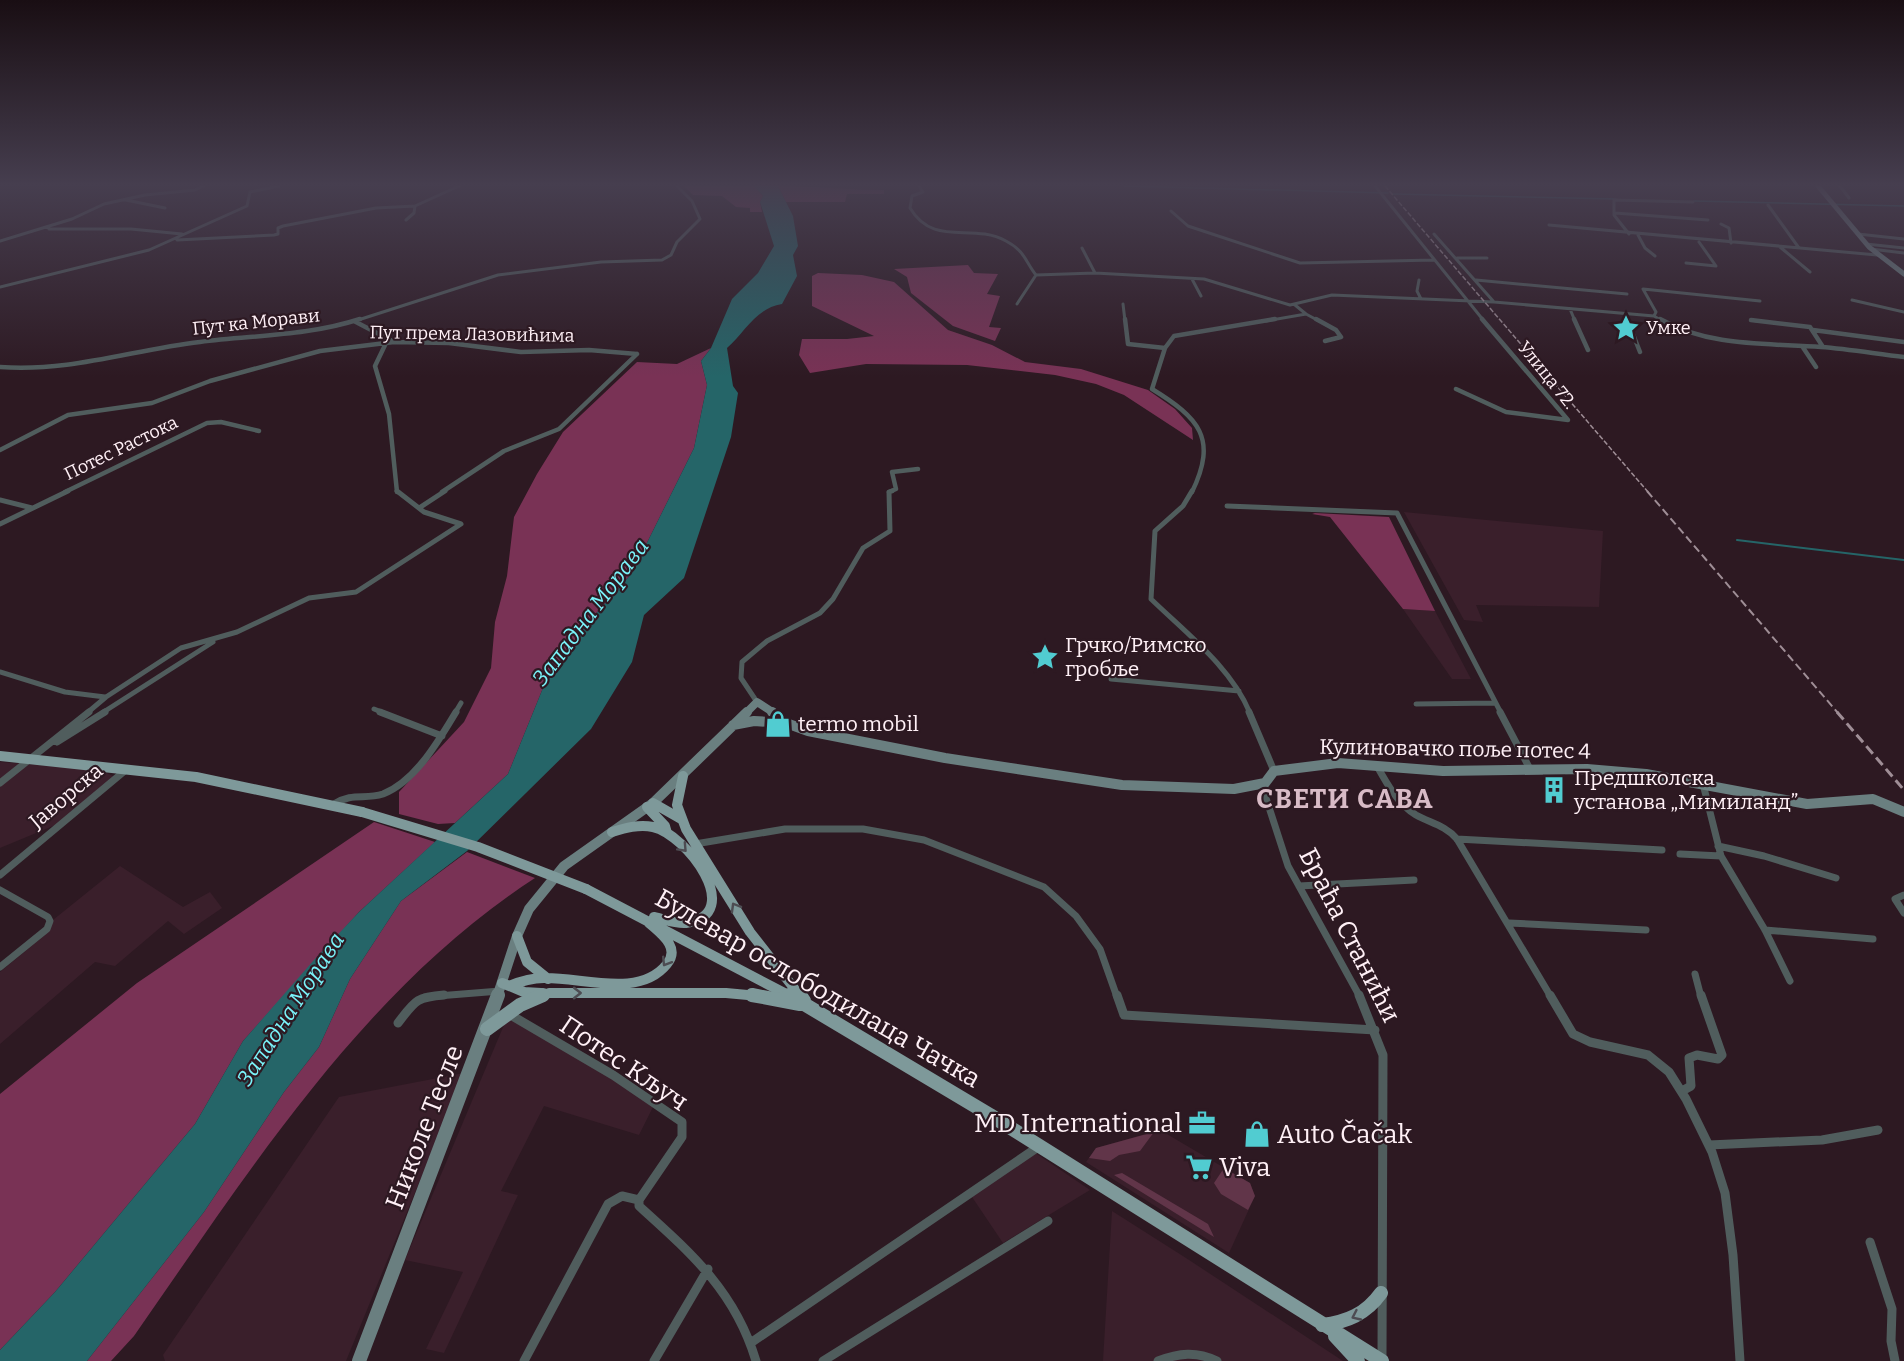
<svg xmlns="http://www.w3.org/2000/svg" width="1904" height="1361" font-family="Bitter,serif">
<style>
.built{fill:#3a1f2b}
.green{fill:#613549}
.forest{fill:#793255}
.water{fill:#256568}
.lines{fill:none;stroke-linecap:round;stroke-linejoin:round}
.stream-far1{stroke:#256568;stroke-width:1.5}
.stream{stroke:#256568;stroke-width:2}
.street-far4{stroke:#505d5d;stroke-width:3}
.street-far3{stroke:#505d5d;stroke-width:4.5}
.street-far2{stroke:#505d5d;stroke-width:5}
.street-far1{stroke:#505d5d;stroke-width:7}
.street{stroke:#505d5d;stroke-width:9}
.secondary-far3{stroke:#6a7f80;stroke-width:5}
.secondary-far2{stroke:#6a7f80;stroke-width:8}
.secondary-far1{stroke:#6a7f80;stroke-width:10}
.secondary{stroke:#6a7f80;stroke-width:14}
.primary-far1{stroke:#7e999a;stroke-width:10}
.primary{stroke:#7e999a;stroke-width:14}
.rail-far2{stroke:#9f8e96;stroke-width:1.5;stroke-dasharray:5 2;stroke-linecap:butt}
.rail-far1{stroke:#9f8e96;stroke-width:2;stroke-dasharray:8 4;stroke-linecap:butt}
.rail{stroke:#9f8e96;stroke-width:3;stroke-dasharray:10 5;stroke-linecap:butt}
.primary-bridge{stroke:#7e999a;stroke-width:10}
.oneway{stroke:#4d4c52}
.labels{text-anchor:middle;stroke-width:4.5;stroke-linejoin:round;paint-order:stroke}
.far-street-label{font-size:18px;fill:#fff0f6;stroke:#2d1922}
.far-poi-label{font-size:18px;fill:#fff0f6;stroke:#2d1922;text-anchor:start}
.poi-label{font-size:21px;fill:#fff0f6;stroke:#2d1922;text-anchor:start}
.street-label{font-size:21px;fill:#fff0f6;stroke:#2d1922}
.water-label{font-size:22px;font-style:italic;fill:#7af4fa;stroke:#2d1922}
.near-street-label{font-size:26px;fill:#fff0f6;stroke:#2d1922}
.near-poi-label{font-size:26px;fill:#fff0f6;stroke:#2d1922;text-anchor:start}
.district-label{font-size:27px;font-weight:bold;letter-spacing:1.5px;fill:#d8bbc6;stroke:#2d1922}
</style>
<rect width="100%" height="100%" fill="#2d1922"/>
<path class="built" d="M1404,512L1603,531L1599,607L1476,605L1483,622L1464,620Z
M1403,609L1435,611L1471,679H1452Z
M0,762L100,770L119,779L65,821L0,848Z
M120,866L183,907L210,892L222,908L184,934L168,921L115,966L95,962L0,1044V972L45,935L48,924Z
M509,1013L655,1103L639,1135L544,1106L501,1191L518,1195L444,1353L426,1349L463,1272L405,1260Z
M464,1073L346,1361H165L163,1355L339,1097Z
M1160,1130L1250,1183L1255,1196L1229,1253L1086,1162L1096,1148Z
M1034,1152L1090,1190L1003,1243L970,1194Z
M1112,1211L1186,1258L1343,1361H1103Z"/>
<path class="green" d="M1154,1132L1140,1151L1119,1155L1110,1161L1089,1158L1096,1148Z
M1224,1168L1250,1183L1255,1196L1248,1210L1221,1194L1214,1183Z
M1122,1173L1208,1224L1214,1237L1114,1175Z"/>
<path class="forest" d="M684,186H754L763,196L760,202L762,212H750V208L736,207L722,196L693,195Z
M778,186C815,186 848,190 884,190V194H847L845,202H786Z
M968,265L974,273L998,274L987,294L1000,296L989,327L1001,328L995,341L953,326L911,293L907,277L894,269Z
M818,273L862,275L894,282L948,330L992,345L1025,362L1081,369L1148,390L1175,409L1192,428L1193,440L1124,395L1096,384L1055,375L967,365L866,364L810,373L799,355L802,339H847L874,336L812,306V276Z
M711,348L701,361L707,385L694,448L632,573L585,626L543,688L508,774L455,823L438,824L399,814V792L464,722L491,668L495,622L507,576L514,517L537,474L563,432L637,362L677,364Z
M1315,513L1389,517L1435,611L1403,609L1330,517L1312,514Z
M374,822L435,842L359,912L243,1041L195,1124L55,1292L0,1350V1094L137,983Z
M467,852L535,878C363,990 250,1170 134,1336L111,1361H87L204,1212L284,1092L319,1047L350,979L401,901Z"/>
<path class="water" d="M754,186H778L793,216L798,246L793,255L797,276L782,304C756,308 745,332 727,348L733,386L738,393L731,437L684,578L644,615L632,662L591,729L467,851L401,901L350,979L319,1047L284,1092L204,1212L87,1361H0V1350L55,1292L195,1124L243,1041L314,960L359,912L508,774L543,688L585,626L632,573L694,448L707,385L701,361L711,348L732,299L758,273L774,246L760,202L763,196Z"/>
<g class="lines">
<path class="stream-far1" d="M1124,186L1388,193
M1393,194L1616,199
M1694,201L1904,206"/>
<path class="stream" d="M1737,540L1904,560"/>
<path class="street-far4" d="M919,186L923,192L912,196L910,208C934,248 972,222 1006,241C1025,251 1025,261 1036,275L1095,273L1204,279L1290,305L1332,295L1494,302L1654,316L1662,321
M1375,186L1484,321
M1840,186L1849,198
M126,200L165,208
M1768,205L1799,248
M1171,211L1188,226L1300,263L1434,260
M1615,213L1708,220
M406,220L414,213L415,206
M1721,224L1729,228L1731,243
M1549,225L1877,255
M49,229H131L182,234
M1434,234L1494,302
M1629,234L1614,215V200L1693,202
M1858,234L1904,239
M1638,235L1645,248L1655,256
M177,240L274,235L278,234V228L283,226L376,208L415,206L459,186
M0,241L72,219L104,204L145,195L195,190L203,186
M1866,244L1904,248
M1780,247L1810,272
M1082,248L1095,273
M1871,249L1904,253
M1457,258H1487
M1686,263L1716,266L1699,242
M1192,279L1201,296
M1419,280L1417,291L1421,299
M1476,280L1627,294
M0,287L149,250L247,206L250,192L279,186
M1852,300L1904,312
M1017,304L1036,275
M1123,304L1125,321
M1570,309L1575,321
M1306,314L1319,321
M1625,314L1628,321
M1654,316L1656,312L1643,289L1760,301
M1751,320L1757,321
M355,321L498,275L601,262L662,260L671,255L677,242L700,219L692,201L677,186
M1266,321L1306,314L1295,305"/>
<path class="street-far3" d="M1125,319L1128,344L1165,348
M1316,319L1336,330L1341,337L1325,341
M1574,319L1588,350
M1627,319L1640,352
M1660,319C1709,347 1766,343 1821,347C1849,349 1877,354 1904,357
M1751,320L1810,327L1823,347
M354,321L394,342
M1813,330L1904,342
M386,343L375,366L389,414L397,492
M1802,346L1816,367
M0,367C72,372 131,350 200,342C254,335 308,336 360,319
M1456,389L1506,412L1568,420L1482,319
M0,450L68,415L152,403L210,381L320,351L394,342L449,343L521,352L589,350L637,354
M65,492L207,423L221,422L259,431
M442,492L504,451L559,429L637,354
M889,492L896,489L892,472L918,469
M1192,492C1218,438 1199,418 1152,389L1165,348L1174,336L1275,319"/>
<path class="street-far2" d="M1192,491L1183,506L1155,531L1151,599C1186,633 1231,667 1250,713
M0,500L32,508
M1227,506L1397,513L1501,713
M419,508L445,491
M0,524L68,491
M0,672L65,692L105,697
M1111,679L1239,691
M757,702L741,678L742,662L767,641L820,613L833,599L863,548L890,531L889,492L892,491
M1416,704L1495,703
M374,709L384,713
M87,713L106,697L181,648L237,632L309,598L356,592L461,524L424,512L397,491
M102,713L213,642
M455,713L461,703"/>
<path class="street-far1" d="M380,712L442,736
M1249,712L1274,771
M1500,712L1530,769
M57,742L105,712
M1377,766C1387,784 1398,804 1416,815C1430,823 1445,825 1457,839L1551,997
M0,783L89,712
M1265,783V795L1288,866L1360,997
M1703,784L1721,856L1765,930L1790,981
M334,804C353,792 364,800 383,794C416,781 439,740 456,712
M1457,839L1662,850
M695,844L785,829H863L924,840L1044,887L1076,916L1100,949L1117,997
M1718,846L1764,856L1836,878
M1680,854L1721,856
M0,875L127,769
M1299,886L1414,880
M0,890L48,917L50,921L47,929L0,967
M1904,895L1895,899L1904,913
M1509,923L1646,930
M1765,930L1873,939
M1695,974L1701,997
M425,997L500,991"/>
<path class="street" d="M1117,995L1124,1015L1375,1030
M1359,995L1383,1055L1382,1358
M1550,995L1573,1034L1590,1042L1648,1055L1669,1072L1686,1099L1712,1152L1725,1193L1733,1255L1740,1361
M509,1014L613,1075L682,1122V1137L639,1200V1206C691,1253 735,1291 756,1361
M398,1023C415,1001 416,997 444,995
M1682,1091L1691,1086L1689,1058L1697,1055L1718,1059L1722,1055L1701,995
M1709,1145L1822,1140L1878,1130
M1870,1242L1892,1309L1891,1341L1895,1361
M752,1342L1038,1147
M524,1361L608,1204L622,1196L639,1200
M654,1361L708,1269
M823,1361L1048,1221
M1158,1361C1179,1353 1196,1351 1217,1361"/>
<path class="secondary-far3" d="M1818,186L1869,247L1904,274"/>
<path class="secondary-far2" d="M746,713L757,702L774,713"/>
<path class="secondary-far1" d="M772,712L786,723
M733,725L754,721L786,723L808,731L945,758L1122,785L1234,789L1265,783L1274,771L1338,763L1443,771L1587,769L1646,774L1807,804L1873,799L1904,812
M497,997L517,936L529,909L564,866L653,803L747,712"/>
<path class="secondary" d="M359,1361L498,995"/>
<path class="primary-far1" d="M0,756L196,777L362,812
M683,776L677,805L686,829L750,932L801,997
M653,803L681,819
M647,807L665,826L667,833
M612,832C625,828 639,824 653,827C686,834 747,914 686,923C675,924 664,919 654,917
M586,889L792,997
M517,936L527,962L548,979
M502,983L524,992L541,993
M509,986C521,981 531,978 544,978C582,977 639,999 667,964C681,947 660,933 649,923
M540,997L549,993H726L769,997"/>
<path class="primary" d="M752,995L800,1004
M789,995L990,1115L1382,1361
M800,995L804,1001
M487,1029L520,1005L543,995
M1322,1325C1347,1322 1366,1314 1381,1293
M1335,1336L1358,1361"/>
<path class="rail-far2" d="M1385,186L1648,492"/>
<path class="rail-far1" d="M1647,491L1838,713"/>
<path class="rail" d="M1837,712L1904,790"/>
<path class="primary-bridge" d="M362,812L478,847L586,889"/>
</g>
<defs><path id="oneway-chevron" d="M-2-3.5L2.5 0L-2 3.5" fill="none" stroke-width="1.6" stroke-linecap="round" stroke-linejoin="round" transform="scale(1.5)"/></defs>
<g class="oneway">
<use href="#oneway-chevron" transform="translate(683 848) rotate(47)"/>
<use href="#oneway-chevron" transform="translate(735 907) rotate(-120)"/>
<use href="#oneway-chevron" transform="translate(666 962) rotate(122)"/>
<use href="#oneway-chevron" transform="translate(577 993)"/>
<use href="#oneway-chevron" transform="translate(1356 1316) rotate(155)"/>
</g>
<linearGradient id="sky" x2="0" y2="1"><stop stop-color="#190e13"/><stop offset="0.49" stop-color="#463e4f"/><stop offset="1" stop-color="#463e4f" stop-opacity="0"/></linearGradient>
<rect width="1904" height="377" fill="url(#sky)"/>
<defs>
<symbol id="sight-bare" viewBox="-9 -9 18 18"><path d="M0-6L1.8-2.2L6-1.7L2.9 1.2L3.7 5.4L0 3.3L-3.7 5.4L-2.9 1.2L-6-1.7L-1.8-2.2Z" fill="#51ccd1" stroke="#2d1922" stroke-width="2.5" paint-order="stroke"/></symbol>
<symbol id="shop-bare" viewBox="-9 -9 18 18"><path d="M-5-2.5h2.3a2.7 3.5 0 0 1 5.4 0H5L5.5 6h-11ZM-1.5-2.5h3a1.5 2.3 0 0 0-3 0Z" fill="#51ccd1" stroke="#2d1922" stroke-width="2.5" paint-order="stroke"/></symbol>
<symbol id="building-bare" viewBox="-9 -9 18 18"><path d="M-4-6H4V6H1V3H-1V6H-4ZM-2.5-4.3h1.7v1.8h-1.7ZM.8-4.3h1.7v1.8H.8ZM-2.5-1h1.7V.8h-1.7ZM.8-1h1.7V.8H.8Z" fill="#51ccd1" stroke="#2d1922" stroke-width="2.5" paint-order="stroke"/></symbol>
<symbol id="office-bare" viewBox="-9 -9 18 18"><path d="M-6-3h4V-5.5h4V-3h4V5H-6ZM-1-4.5V-3h2v-1.5ZM-6 0V1H6V0Z" fill="#51ccd1" stroke="#2d1922" stroke-width="2.5" paint-order="stroke"/></symbol>
<symbol id="supermarket-bare" viewBox="-9 -9 18 18"><path d="M-6-5.5h2.5l.6 2H6L4.5 2H-2.5L-4.4-4H-6ZM-1.5 3.2a1.3 1.3 0 1 0 .1 0ZM3 3.2a1.3 1.3 0 1 0 .1 0Z" fill="#51ccd1" stroke="#2d1922" stroke-width="2.5" paint-order="stroke"/></symbol>
</defs>
<g fill-rule="evenodd">
<use href="#sight-bare" x="1607" y="309" width="38" height="38"/>
<use href="#sight-bare" x="1026" y="638" width="38" height="38"/>
<use href="#shop-bare" x="759" y="705" width="38" height="38"/>
<use href="#building-bare" x="1535" y="771" width="38" height="38"/>
<use href="#office-bare" x="1183" y="1104" width="38" height="38"/>
<use href="#shop-bare" x="1238" y="1115" width="38" height="38"/>
<use href="#supermarket-bare" x="1180" y="1148" width="38" height="38"/>
</g>
<g class="labels">
<g class="far-street-label">
<text transform="translate(256 322) rotate(-6)" y="6">Пут ка Морави</text>
<text transform="translate(472 334) rotate(1)" y="6">Пут према Лазовићима</text>
<text transform="translate(1547 375) rotate(51)" y="6">Улица 72.</text>
<text transform="translate(121 448) rotate(-26)" y="6">Потес Растока</text>
</g>
<g class="far-poi-label">
<text x="1646" y="334">Умке</text>
</g>
<g class="poi-label">
<text x="1065" y="652">Грчко/Римско<tspan x="1065" dy="24">гробље</tspan></text>
<text x="798" y="731">termo mobil</text>
<text x="1574" y="785">Предшколска<tspan x="1574" dy="24">установа „Мимиланд”</tspan></text>
</g>
<g class="street-label">
<text transform="translate(1455 749) rotate(1)" y="7">Кулиновачко поље потес 4</text>
<text transform="translate(66 796) rotate(-40)" y="7">Јаворска</text>
</g>
<g class="water-label">
<text transform="translate(590 612) rotate(-53)" y="8">Западна Морава</text>
<text transform="translate(290 1009) rotate(-57)" y="8">Западна Морава</text>
</g>
<g class="near-street-label">
<text transform="translate(1350 935) rotate(63)" y="9">Браћа Станићи</text>
<text transform="translate(818 988) rotate(30)" y="9">Булевар ослободилаца Чачка</text>
<text transform="translate(624 1063) rotate(34)" y="9">Потес Кључ</text>
<text transform="translate(424 1127) rotate(-69)" y="9">Николе Тесле</text>
</g>
<g class="near-poi-label">
<text x="1182" y="1132" text-anchor="end">MD International</text>
<text x="1277" y="1143">Auto Čačak</text>
<text x="1219" y="1176">Viva</text>
</g>
<g class="district-label">
<text x="1345" y="808">СВЕТИ САВА</text>
</g>
</g>
</svg>
